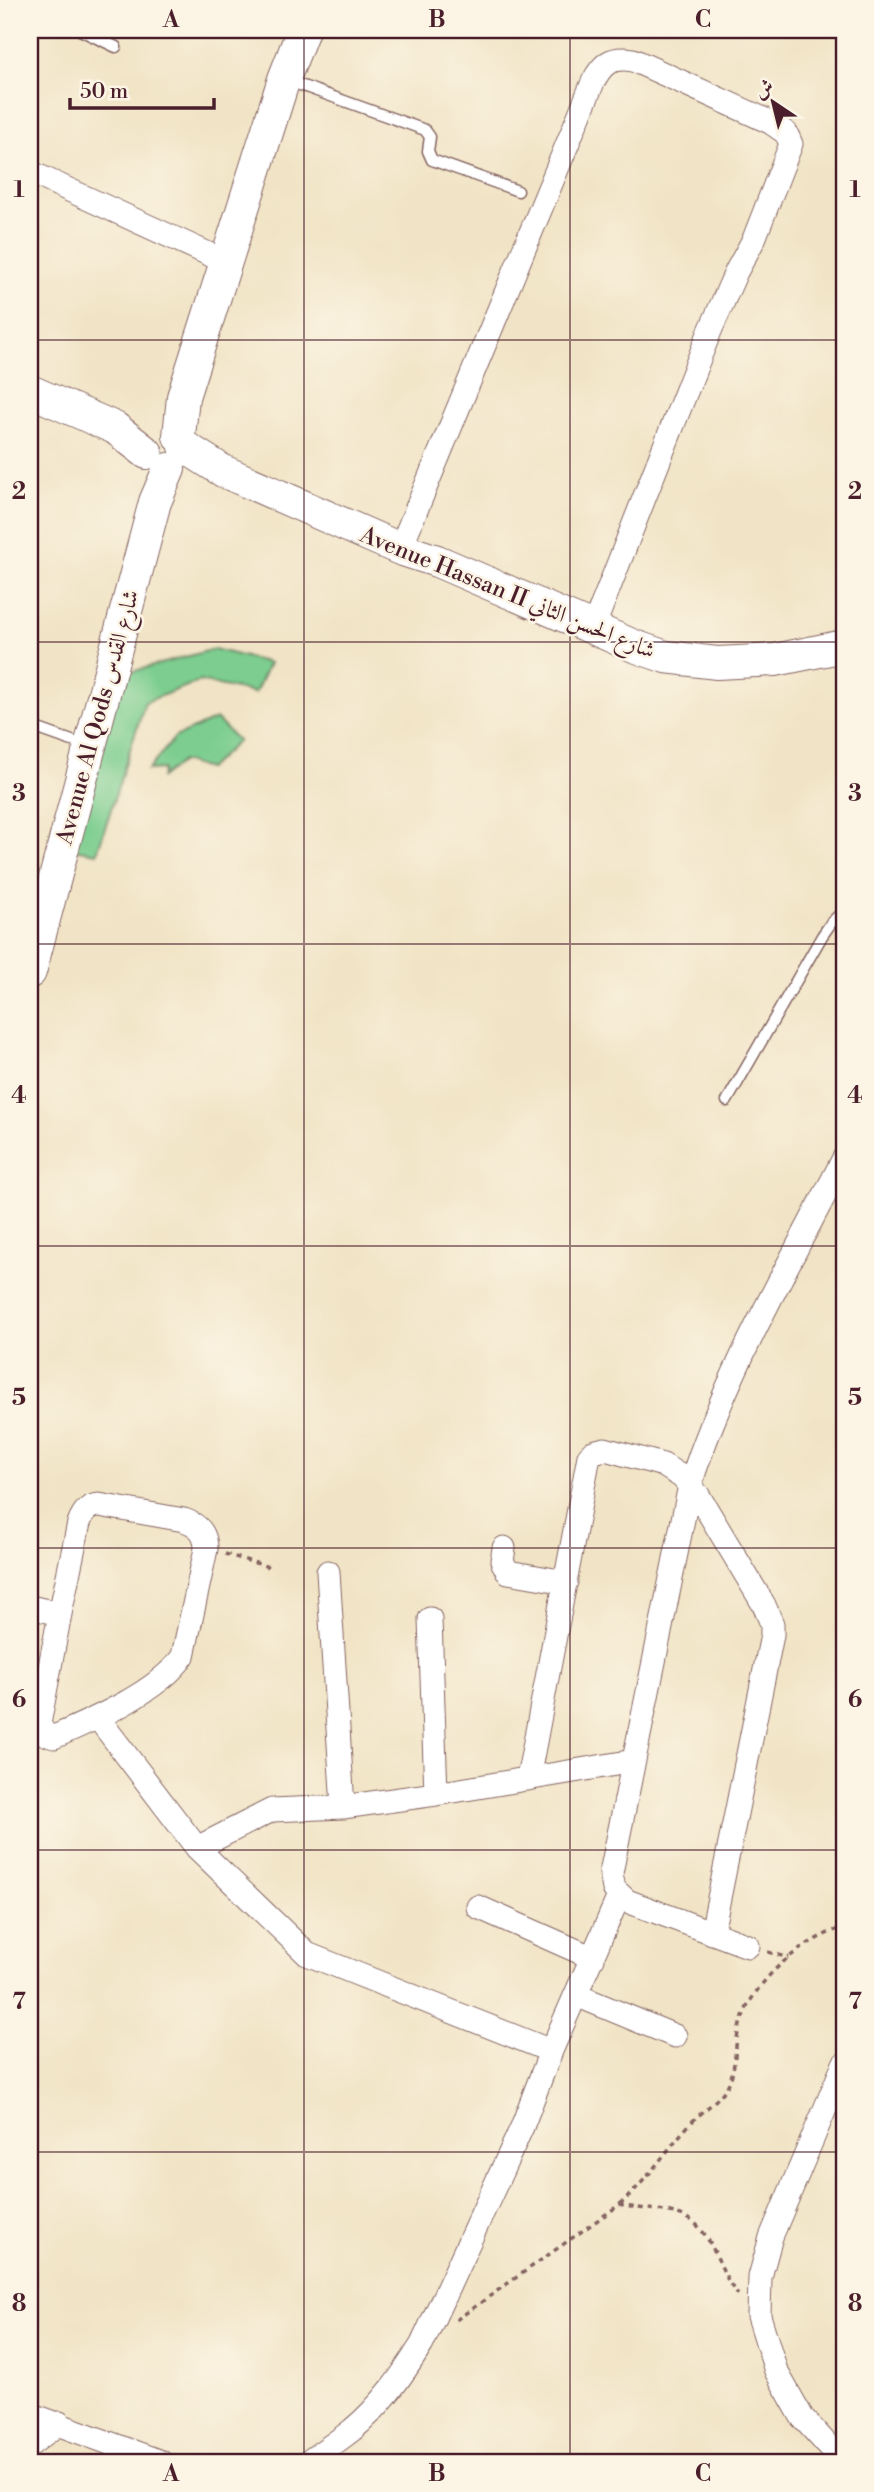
<svg xmlns="http://www.w3.org/2000/svg" width="874" height="2492" font-family="'Libre Bodoni',Amiri,serif">
<style>
.green{fill:#7bcd8f;stroke:#62765d;stroke-width:2}
.lines{fill:none;stroke-linecap:round;stroke-linejoin:round}
.lane-casing{stroke:#846461;stroke-width:13}
.street-casing{stroke:#846461;stroke-width:25}
.secondary-casing{stroke:#846461;stroke-width:34}
.path{stroke:#846461;stroke-width:3.5;stroke-dasharray:5 5;stroke-linecap:butt}
.lane{stroke:#fff;stroke-width:10}
.street{stroke:#fff;stroke-width:23}
.secondary{stroke:#fff;stroke-width:32}
.grid{fill:none;stroke:#4a1f2b;stroke-width:2;stroke-opacity:0.55}
.labels{text-anchor:middle;stroke-width:5;stroke-linejoin:round;paint-order:stroke}
.street-label{font-size:23px;fill:#4a1f2b;stroke:#fcf5e5}
.neatline{fill:none;stroke:#4a1f2b;stroke-width:2.5}
.grid-label{font-size:23px;text-anchor:middle;font-weight:bold;fill:#4a1f2b}
</style>
<rect width="100%" height="100%" fill="#fcf5e5"/>
<filter id="ink" filterUnits="userSpaceOnUse"><feTurbulence type="fractalNoise" baseFrequency=".0143" numOctaves="2"/><feDisplacementMap in="SourceGraphic" scale="14" xChannelSelector="R" yChannelSelector="G"/><feConvolveMatrix kernelMatrix="1 2 1 2 8 2 1 2 1" color-interpolation-filters="sRGB"/></filter>
<filter id="wash" filterUnits="userSpaceOnUse"><feTurbulence type="fractalNoise" baseFrequency=".00686" numOctaves="4" result="noise"/><feDisplacementMap in="SourceGraphic" scale="28" xChannelSelector="R" yChannelSelector="G"/><feGaussianBlur stdDeviation="1.57" result="paint"/><feColorMatrix in="noise" values="0 0 0 0 0 0 0 0 0 0 0 0 0 0 0 0 0 1.4 0 .05"/><feComposite in="paint" operator="in"/></filter>
<g filter="url(#wash)">
<rect width="100%" height="100%" fill="#f1e4c6"/>
<path class="green" d="M214,649L269,663L255,693L200,681L145,702L97,853L62,847L120,675Z
M216,719L238,741L208,769L182,761L161,778L163,769L148,770L175,737Z"/>
</g>
<g filter="url(#ink)">
<g class="lines">
<defs>
<path id="lane" d="M80,30L116,47
M286,80L425,130L430,137L428,151L432,160L518,191
M30,726L86,746
M727,1101L822,936L831,923L844,910"/>
<path id="street" d="M30,172L226,262
M400,549L593,82C602,64 611,56 633,60L770,122L786,133L791,144L754,239L736,272L710,331L593,628
M504,1548L502,1561L508,1572L566,1582
M328,1572L343,1807
M30,1607L60,1614L39,1724L45,1734L54,1737C93,1720 160,1691 183,1656L206,1549C206,1533 199,1525 184,1520L99,1505C87,1506 83,1513 79,1523L60,1614
M430,1619L436,1794
M98,1718L197,1848L307,1954L551,2051
M528,1779L589,1456L593,1452L605,1449L663,1465L682,1477L698,1495L764,1605L772,1624V1635L712,1933
M197,1848L272,1810L343,1807L436,1794L634,1761
M478,1907L593,1958
M748,1946L627,1901L614,1889L611,1873L690,1485C727,1370 789,1265 844,1158
M576,1995L675,2036
M30,2414L161,2462
M30,2445L59,2423
M308,2462C323,2451 338,2441 352,2430C381,2406 402,2376 422,2344L522,2127L551,2051L619,1896
M843,2462L802,2417L776,2371L759,2316L760,2277L771,2237L844,2064"/>
<path id="secondary" d="M30,391L115,428L147,453
M179,436L183,397L284,79L303,30
M185,447L223,471L400,549L437,561L634,646L666,657L717,663L775,660L844,646
M30,972L155,502L169,469"/>
</defs>
<use href="#lane" class="lane-casing"/>
<use href="#street" class="street-casing"/>
<use href="#secondary" class="secondary-casing"/>
<path class="path" d="M225,1554L269,1567
M768,1952L789,1958
M619,2205C638,2209 661,2209 678,2214C713,2224 717,2271 738,2295
M456,2320L619,2205C649,2179 665,2151 690,2124C701,2112 715,2103 725,2090C736,2074 734,2052 738,2033C748,1984 798,1942 844,1927"/>
<use href="#lane" class="lane"/>
<use href="#street" class="street"/>
<use href="#secondary" class="secondary"/>
</g>
</g>
<path class="grid" d="M304,30V2462M570,30V2462M30,340H844M30,642H844M30,944H844M30,1246H844M30,1548H844M30,1850H844M30,2152H844"/>
<g class="labels">
<g class="street-label">
<text transform="translate(508 592) rotate(22)" y="8">Avenue Hassan II شارع الحسن الثاني</text>
<text transform="translate(97 717) rotate(-75)" y="8">Avenue Al Qods شارع القدس</text>
</g>
</g>
<rect width="874" height="2492" fill="none" stroke="#fcf5e5" stroke-width="77"/>
<g transform="translate(773 102) rotate(325)" stroke="#fcf5e5" stroke-width="5" paint-order="stroke">
<path d="M0-5L12 26L0 18L-12 26Z" fill="#4a1f2b"/>
<text y="-10" font-size="19" font-weight="bold" text-anchor="middle" fill="#4a1f2b">ش</text>
</g>
<path d="M70 98v10h144v-10" fill="none" stroke="#4a1f2b" stroke-width="3.5"/>
<text x="80" y="98" font-size="21" fill="#4a1f2b" stroke="#fcf5e5" stroke-width="5" paint-order="stroke">50 m</text>
<rect x="38" y="38" width="798" height="2416" class="neatline"/>
<g class="grid-label">
<text x="171" y="27">A</text>
<text x="437" y="27">B</text>
<text x="703" y="27">C</text>
<text x="19" y="197">1</text>
<text x="855" y="197">1</text>
<text x="19" y="499">2</text>
<text x="855" y="499">2</text>
<text x="19" y="801">3</text>
<text x="855" y="801">3</text>
<text x="19" y="1103">4</text>
<text x="855" y="1103">4</text>
<text x="19" y="1405">5</text>
<text x="855" y="1405">5</text>
<text x="19" y="1707">6</text>
<text x="855" y="1707">6</text>
<text x="19" y="2009">7</text>
<text x="855" y="2009">7</text>
<text x="19" y="2311">8</text>
<text x="855" y="2311">8</text>
<text x="171" y="2481">A</text>
<text x="437" y="2481">B</text>
<text x="703" y="2481">C</text>
</g>
</svg>
